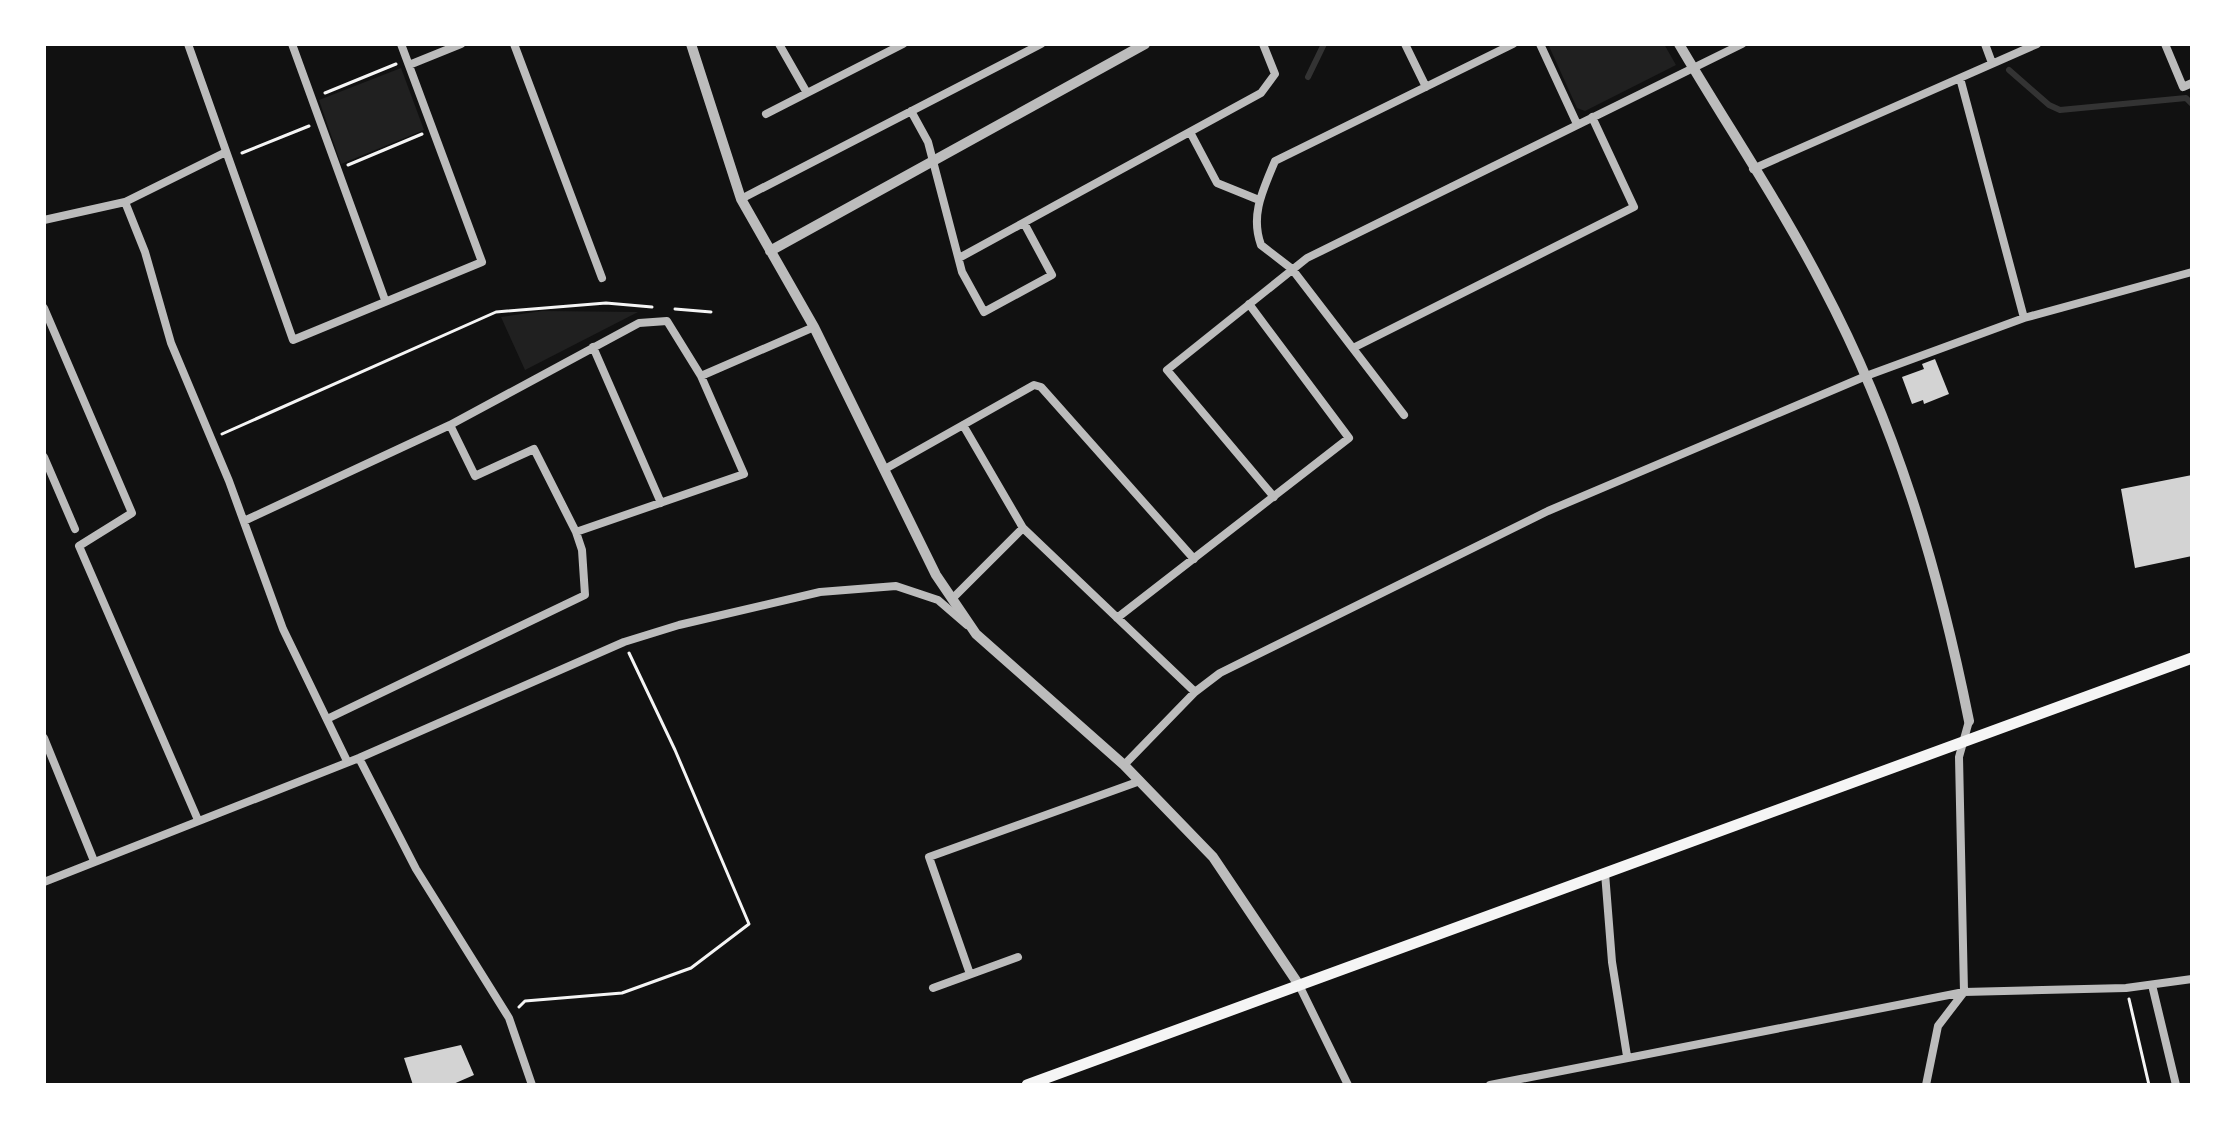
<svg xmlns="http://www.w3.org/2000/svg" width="2236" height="1129" font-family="Signika,sans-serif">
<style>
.green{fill:#202020}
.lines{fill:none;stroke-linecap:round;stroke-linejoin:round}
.stream{stroke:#333;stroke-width:6}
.building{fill:#d3d3d3}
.path{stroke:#f5f5f5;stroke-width:3}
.minor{stroke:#bcbcbc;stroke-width:8}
.tertiary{stroke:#bcbcbc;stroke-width:10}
.secondary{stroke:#f5f5f5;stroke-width:11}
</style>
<rect width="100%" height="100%" fill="#111"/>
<path class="green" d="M1548,44H1664L1676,65L1585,111L1577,108Z
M401,68L424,130L341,164L319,100Z
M542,311L638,312L525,370L501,317Z"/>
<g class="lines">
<path class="stream" d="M2009,70L2049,105L2060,110L2186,98L2192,104
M1308,77L1324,44"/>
</g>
<path class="building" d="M1935,359L1949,394L1924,404L1923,400L1912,404L1902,377L1924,369L1922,364Z
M2192,475V556L2135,568L2121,489Z
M461,1045L474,1075L451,1085H413L404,1058Z"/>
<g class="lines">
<path class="path" d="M325,93L396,64
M242,153L309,126
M348,165L422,134
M675,309L711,312
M222,434L496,312L606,303L652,307
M2129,999L2149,1085
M519,1007L525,1001L622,993L691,968L749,924L675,750L629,653"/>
<path class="minor" d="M188,44L293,340L482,262L401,44
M292,44L385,300
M514,44L602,278
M779,44L807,93
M1405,44L1426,87
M1540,44L1577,124
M1985,44L1992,63
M2165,44L2183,87L2192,83
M409,65L461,44
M1960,78L2024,318
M911,111L928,142L962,272L984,312L1052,275L1024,223
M766,114L903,44
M1190,132L1217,183L1259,200
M1753,169L2037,44
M741,199L1041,44
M125,202L145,252L171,343L229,481L283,629L347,761
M44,220L125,202L226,152
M959,258L1261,93L1275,74L1263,44
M44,308L132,513L79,546L198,820
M593,347L661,503
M1353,348L1634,207L1592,117
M701,376L814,327
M1404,415L1292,269L1261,245C1250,215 1263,190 1275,161L1513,44
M963,425L1023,528L1195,692
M44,457L75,529
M885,469L1034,385L1041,387L1194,559
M1274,497L1167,370L1307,258L1742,44
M244,521L450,425L639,323L667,321L701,376L744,474L576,532
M952,599L1023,528
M1117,618L1349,438L1249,304
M327,719L585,595L582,550L576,532L534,449L475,476L450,425
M44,738L94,861
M359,758L416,869L509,1018L532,1085
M1124,765L1195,692L1220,673L1548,511L1866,376L2024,318L2192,272
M1605,873L1612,962L1627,1056
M44,882L359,758L624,642L679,625L820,592L896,586L938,600L967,625
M970,974L929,857L1140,781
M1299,985L1348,1085
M2152,985L2176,1085
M933,988L1018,957
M1490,1085L1964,992L2126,988L2192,979
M1926,1085L1938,1026L1964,992L1959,757L1969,721"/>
<path class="tertiary" d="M691,44L741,199L814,327L936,575L976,634L1124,765L1213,857L1299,985
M1679,44C1726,124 1779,202 1822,285C1896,425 1938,567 1969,721
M770,251L1145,44"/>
<path class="secondary" d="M1027,1085L2192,658"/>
</g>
<rect width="2236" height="1129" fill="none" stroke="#ffffff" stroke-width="92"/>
</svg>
